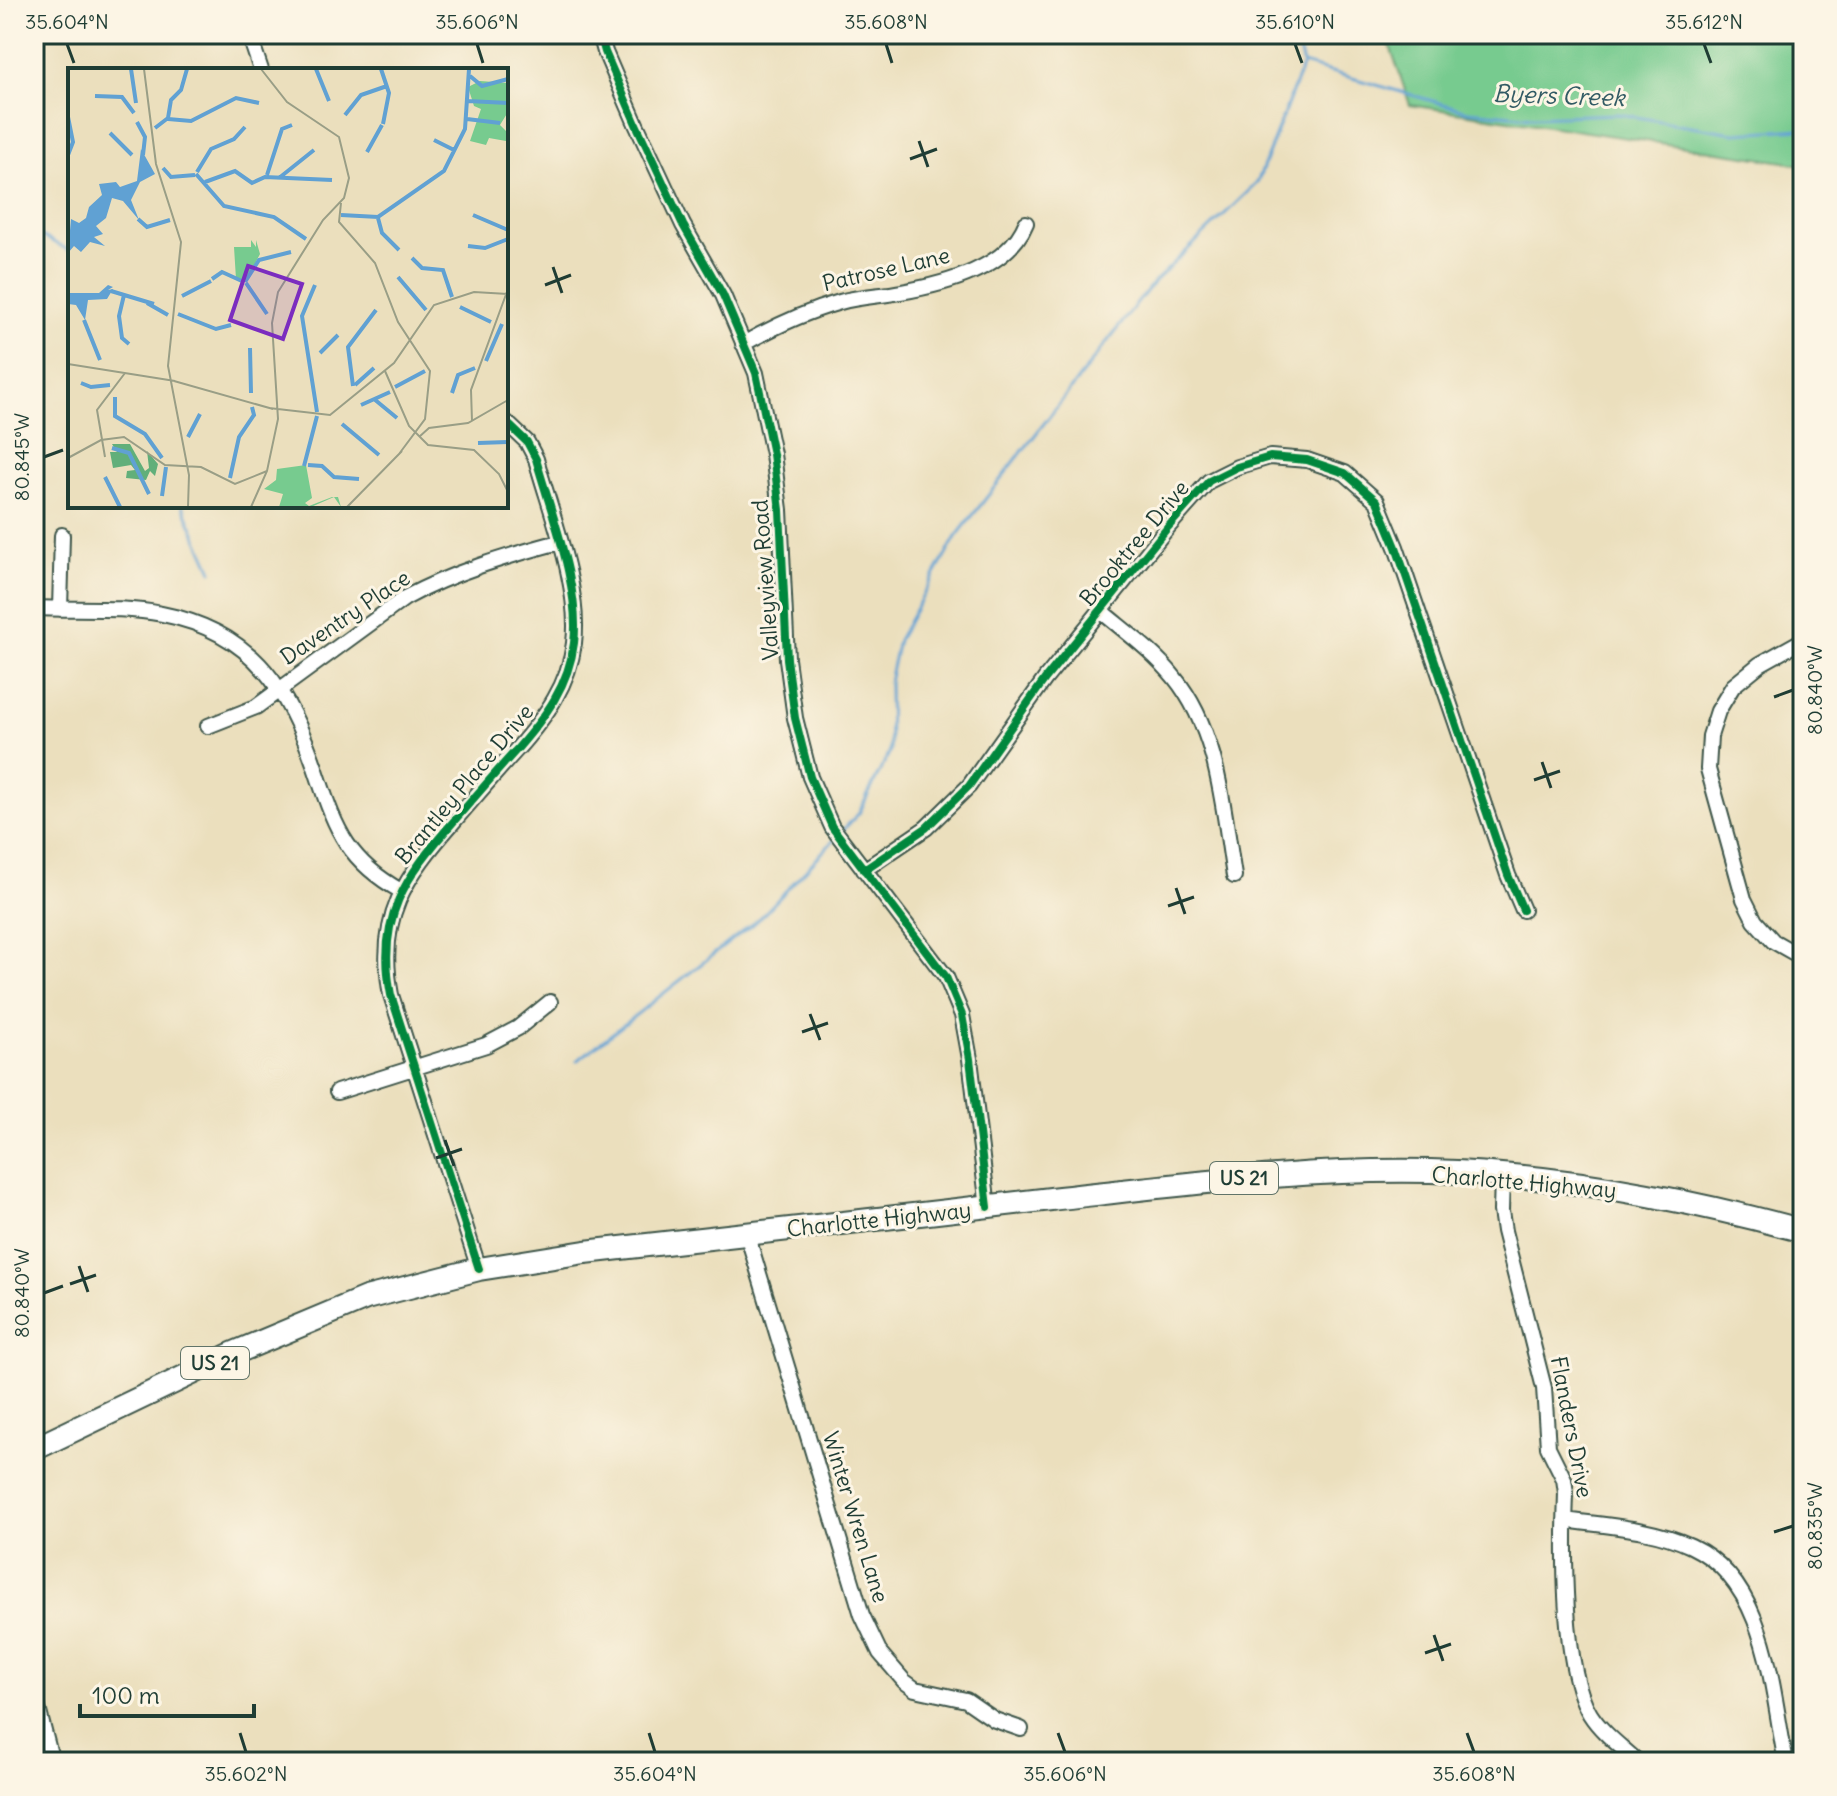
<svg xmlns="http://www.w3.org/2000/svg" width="1837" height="1796" font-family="Delius,sans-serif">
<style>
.green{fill:#77cb8f;stroke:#4b8462;stroke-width:2}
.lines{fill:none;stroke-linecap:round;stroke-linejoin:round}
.stream{stroke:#60a1d3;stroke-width:3}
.minor-casing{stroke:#3e5549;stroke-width:18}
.primary-casing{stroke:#3e5549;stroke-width:26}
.minor{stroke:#fff;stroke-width:14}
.primary{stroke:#fff;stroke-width:22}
.cycleway-casing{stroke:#fcf5e5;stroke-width:13}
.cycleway{stroke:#00873e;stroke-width:8}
.ticks{fill:none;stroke:#1f3d34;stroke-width:3}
.labels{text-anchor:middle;stroke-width:6;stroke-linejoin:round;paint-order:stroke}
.shield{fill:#fcf5e5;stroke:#617469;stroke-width:2}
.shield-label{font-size:20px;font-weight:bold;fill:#1f3d34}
.street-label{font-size:22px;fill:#1f3d34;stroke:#fcf5e5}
.water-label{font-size:24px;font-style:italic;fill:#325b64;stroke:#fcf5e5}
.inset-river{fill:none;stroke:#60a1d3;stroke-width:4}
.inset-road{fill:none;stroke:#999e86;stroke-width:2}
.view{fill:#7b2cbf;fill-opacity:0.15;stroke:#7b2cbf;stroke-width:4}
.inset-edge{fill:none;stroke:#1f3d34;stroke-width:4}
.neatline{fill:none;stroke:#1f3d34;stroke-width:3}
.ticks-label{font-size:20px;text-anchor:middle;fill:#1f3d34}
</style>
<rect width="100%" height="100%" fill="#fcf5e5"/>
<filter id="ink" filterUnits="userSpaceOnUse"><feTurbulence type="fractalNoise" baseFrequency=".0125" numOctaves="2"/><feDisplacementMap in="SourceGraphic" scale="16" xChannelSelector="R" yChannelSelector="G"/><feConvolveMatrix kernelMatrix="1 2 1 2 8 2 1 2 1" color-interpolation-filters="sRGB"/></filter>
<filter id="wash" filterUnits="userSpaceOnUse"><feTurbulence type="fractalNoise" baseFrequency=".006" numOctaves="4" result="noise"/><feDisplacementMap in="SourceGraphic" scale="32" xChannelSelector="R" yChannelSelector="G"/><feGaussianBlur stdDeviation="1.8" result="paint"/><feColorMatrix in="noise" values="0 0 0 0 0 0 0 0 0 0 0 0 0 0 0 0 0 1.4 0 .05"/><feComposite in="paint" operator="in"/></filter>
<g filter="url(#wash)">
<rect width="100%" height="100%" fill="#ebdfbd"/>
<path class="green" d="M1386,34H1803V165L1410,105Z"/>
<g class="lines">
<path class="stream" d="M1294,34L1303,64
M1303,64L1468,111L1533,117L1618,114L1734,133L1803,129
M34,232L70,251
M183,506L212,571
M842,831L859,813L890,751L889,682L898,640L956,537L1152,284L1257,183L1303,64
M577,1061L760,918L834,840"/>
</g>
</g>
<g filter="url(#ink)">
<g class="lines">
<defs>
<path id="minor" d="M249,34L261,70
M600,34L605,52L636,124L683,225L723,295L756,373L773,454L780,510L787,659L795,718L810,777L832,827L946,977L962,1015L970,1059L988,1207
M743,344C775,326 805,312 840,302C860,296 881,296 901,292C946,284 1008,268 1026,223
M34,608C76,610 121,606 162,614C255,632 291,693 318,776C336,831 349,862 401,891
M60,609L62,535
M1101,611C1126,632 1154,652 1174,677C1219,732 1223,809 1234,876
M1803,640L1760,664L1733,686L1718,711L1710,736L1708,769L1744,899L1755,921L1773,941L1803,958
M208,726L256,707L405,598C453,572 507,556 559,542
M864,870L926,828L969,786L1045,679L1168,527L1209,481L1237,467L1270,457L1307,460L1345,473L1377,501L1396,547L1508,875L1523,910
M337,1092L486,1045L518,1028L550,1002
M1502,1177L1501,1211L1504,1231L1544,1388L1548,1447L1564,1479L1566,1493C1564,1547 1562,1668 1590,1714C1602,1733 1622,1747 1638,1762
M747,1234L862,1615L880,1653L904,1681L915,1689L966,1700L995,1720L1021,1729
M479,1269L391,995C376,917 405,877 454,821C475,797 496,772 518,748C545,717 569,685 574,643C581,588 551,513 536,459L527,442L506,422
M1565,1520C1606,1526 1653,1528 1691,1546C1768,1582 1771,1689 1786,1762
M34,1693L52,1762"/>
<path id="primary" d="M34,1449L232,1354L366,1298L479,1269L585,1252C740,1235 896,1217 1051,1199C1186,1184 1321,1166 1457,1172C1574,1177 1690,1200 1803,1231"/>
</defs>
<use href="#minor" class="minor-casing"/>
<use href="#primary" class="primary-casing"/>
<use href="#minor" class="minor"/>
<use href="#primary" class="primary"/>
<defs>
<path id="cycleway" d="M600,34L605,52L636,124L683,225L723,295L756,373L773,454L780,510L787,659L795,718L810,777L832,827L946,977L962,1015L970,1059L988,1207
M864,870L926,828L969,786L1045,679L1168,527L1209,481L1237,467L1270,457L1307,460L1345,473L1377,501L1396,547L1508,875L1523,910
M479,1269L391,995C376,917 405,877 454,821C475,797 496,772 518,748C545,717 569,685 574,643C581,588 551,513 536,459L527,442L506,422"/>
</defs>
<use href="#cycleway" class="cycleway-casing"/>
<use href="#cycleway" class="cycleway"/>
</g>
</g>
<path class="ticks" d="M67,44L74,63M477,44L483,63M886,44L892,63M1295,44L1302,63M1704,44L1711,63M919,141L928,167M910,159L937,149M553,267L562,293M545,285L571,275M44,457L63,450M1774,697L1793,690M1542,762L1551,788M1534,780L1560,771M1176,888L1185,914M1168,906L1194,897M810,1014L820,1040M802,1032L828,1023M445,1140L454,1166M436,1158L462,1149M79,1266L88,1292M70,1284L96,1275M44,1293L63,1286M1774,1532L1793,1526M1434,1635L1443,1661M1425,1653L1451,1644M240,1733L246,1752M649,1733L655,1752M1058,1733L1065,1752M1467,1733L1474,1752"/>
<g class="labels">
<g class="shield">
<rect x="1210" y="1162" width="68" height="32" rx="6"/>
<rect x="181" y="1347" width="68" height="32" rx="6"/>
</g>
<g class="shield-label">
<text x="1244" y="1185">US 21</text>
<text x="215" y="1370">US 21</text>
</g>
<g class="street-label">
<text transform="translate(886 269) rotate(-13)" y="8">Patrose Lane</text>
<text transform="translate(1134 543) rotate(-50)" y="8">Brooktree Drive</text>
<text transform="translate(765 580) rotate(-94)" y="8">Valleyview Road</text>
<text transform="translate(345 617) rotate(-34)" y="8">Daventry Place</text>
<text transform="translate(464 784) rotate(-50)" y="8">Brantley Place Drive</text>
<text transform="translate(1524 1182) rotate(5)" y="8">Charlotte Highway</text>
<text transform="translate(879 1219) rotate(-6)" y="8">Charlotte Highway</text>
<text transform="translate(1572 1427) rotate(79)" y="8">Flanders Drive</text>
<text transform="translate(856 1517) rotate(73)" y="8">Winter Wren Lane</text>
</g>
<g class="water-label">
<text transform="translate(1559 96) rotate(2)" y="8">Byers Creek</text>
</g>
</g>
<g transform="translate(68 68)">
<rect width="440" height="440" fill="#ebdfbd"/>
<path d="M412,13L440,15V44L432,57L440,65L438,73L421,70L418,77L402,73L413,41L406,38L400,19ZM183,172L188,179V172L192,186L179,211H168L166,179H183ZM238,397L244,430L237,435L241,438L264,429H270L273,439L266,429L243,439H211L215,426L196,421L208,412L209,401Z" fill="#77cb8f"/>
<path d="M44,376H62L77,403L81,400L79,383L90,396L87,408L82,403L78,412L58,410L59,403L67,402L63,397L45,400L42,384H49Z" fill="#61af7a"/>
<path d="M73,81L87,106L72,114L63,132L71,152L55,133L44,130L38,150L28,158L35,166L26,169L37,178L22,174L13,184L6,178L0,185L3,151L11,155L18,150L21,139L34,127L31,116L48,114L52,119L69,113ZM40,217L45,219L40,222L45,221L39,231L20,232L17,252L8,237L0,236V225H31Z" fill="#60a1d3"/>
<path class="inset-river" d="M63,1L68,35M248,1L261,33M313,1L321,25L315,56M402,8L414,18L440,11M27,28L54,29L66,45M400,33L440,35M277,47L293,27L319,18M0,49L5,74L0,87M100,51L123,53L168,30L191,35M399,51L432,55M69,54L77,69L75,87M87,60L100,50L103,32L113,22L119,1M42,65L64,87M366,72L388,83M299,84L314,57M95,100L103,109L127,107M129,104L143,81L166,71L177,59M128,106L156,138L206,149L238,171M199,107L214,61L224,57M211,110L246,82M137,114L167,103L184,115L197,109L264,112M273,147L310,149L376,103L397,61L401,1M405,147L440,162M310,150L314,165L331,182M70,151L79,159L102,152M400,178L417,180L440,171M344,190L354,200L375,202L384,229M330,209L358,242M144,211L154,204L176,214M177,214L191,192L223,184M178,215L199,246M247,217L234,248L249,344M43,223L86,236M56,227L51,248L54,270L61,276M114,228L143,213M79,235L100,247M392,239L423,254M110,246L148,261L163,257M16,252L32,292M182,280L183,325M252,285L270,267M418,293L434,256M13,315L23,319L42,317M287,317L306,300M285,318L280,279L308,242M327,319L357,303M384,325L390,307L407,300M47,329V348L77,366L94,390M306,331L329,350M293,337L322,324M274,356L311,387M120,369L132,346M410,375L440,374M44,380L61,385L81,426M240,397L254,398L266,409L291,411M236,398L249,348M37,409L52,439M162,410L171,369L186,347L184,339M94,428L98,399"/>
<path class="inset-road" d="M76,1L88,96L113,174L100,298L121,407L120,439M273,135L271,154L307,195L330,254L362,303L357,351L331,386M0,296L107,313M317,303L341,358L360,377L406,382L431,406L440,424M106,313L205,341M201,340L262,347L326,295L366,237L406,224L440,226M404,353L403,322L440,221M351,369L361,360L400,355L440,332M37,389L29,342L57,305M0,390L33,372L56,369L97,397L133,399L167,416L199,403M183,439L199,403L210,351L204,255L210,224L255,152L276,130L281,110L271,69L219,34L193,1M279,439L334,383"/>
<path class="view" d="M180,198L234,216L215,271L162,252Z"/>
<rect width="440" height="440" class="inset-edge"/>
</g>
<rect width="1837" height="1796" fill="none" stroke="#fcf5e5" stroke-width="88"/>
<path d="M80 1704v12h174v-12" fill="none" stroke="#1f3d34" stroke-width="4"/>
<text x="92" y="1704" font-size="24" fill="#1f3d34" stroke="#fcf5e5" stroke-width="6" paint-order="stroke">100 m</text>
<rect x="44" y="44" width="1749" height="1708" class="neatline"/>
<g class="ticks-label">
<text x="67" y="29">35.604°N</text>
<text x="477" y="29">35.606°N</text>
<text x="886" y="29">35.608°N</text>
<text x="1295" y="29">35.610°N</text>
<text x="1704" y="29">35.612°N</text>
<text transform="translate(22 457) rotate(-90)" y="7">80.845°W</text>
<text transform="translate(1815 690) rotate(-90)" y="7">80.840°W</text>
<text transform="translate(22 1293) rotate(-90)" y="7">80.840°W</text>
<text transform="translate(1815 1526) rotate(-90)" y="7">80.835°W</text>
<text x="246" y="1781">35.602°N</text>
<text x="655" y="1781">35.604°N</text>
<text x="1065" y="1781">35.606°N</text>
<text x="1474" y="1781">35.608°N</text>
</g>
</svg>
